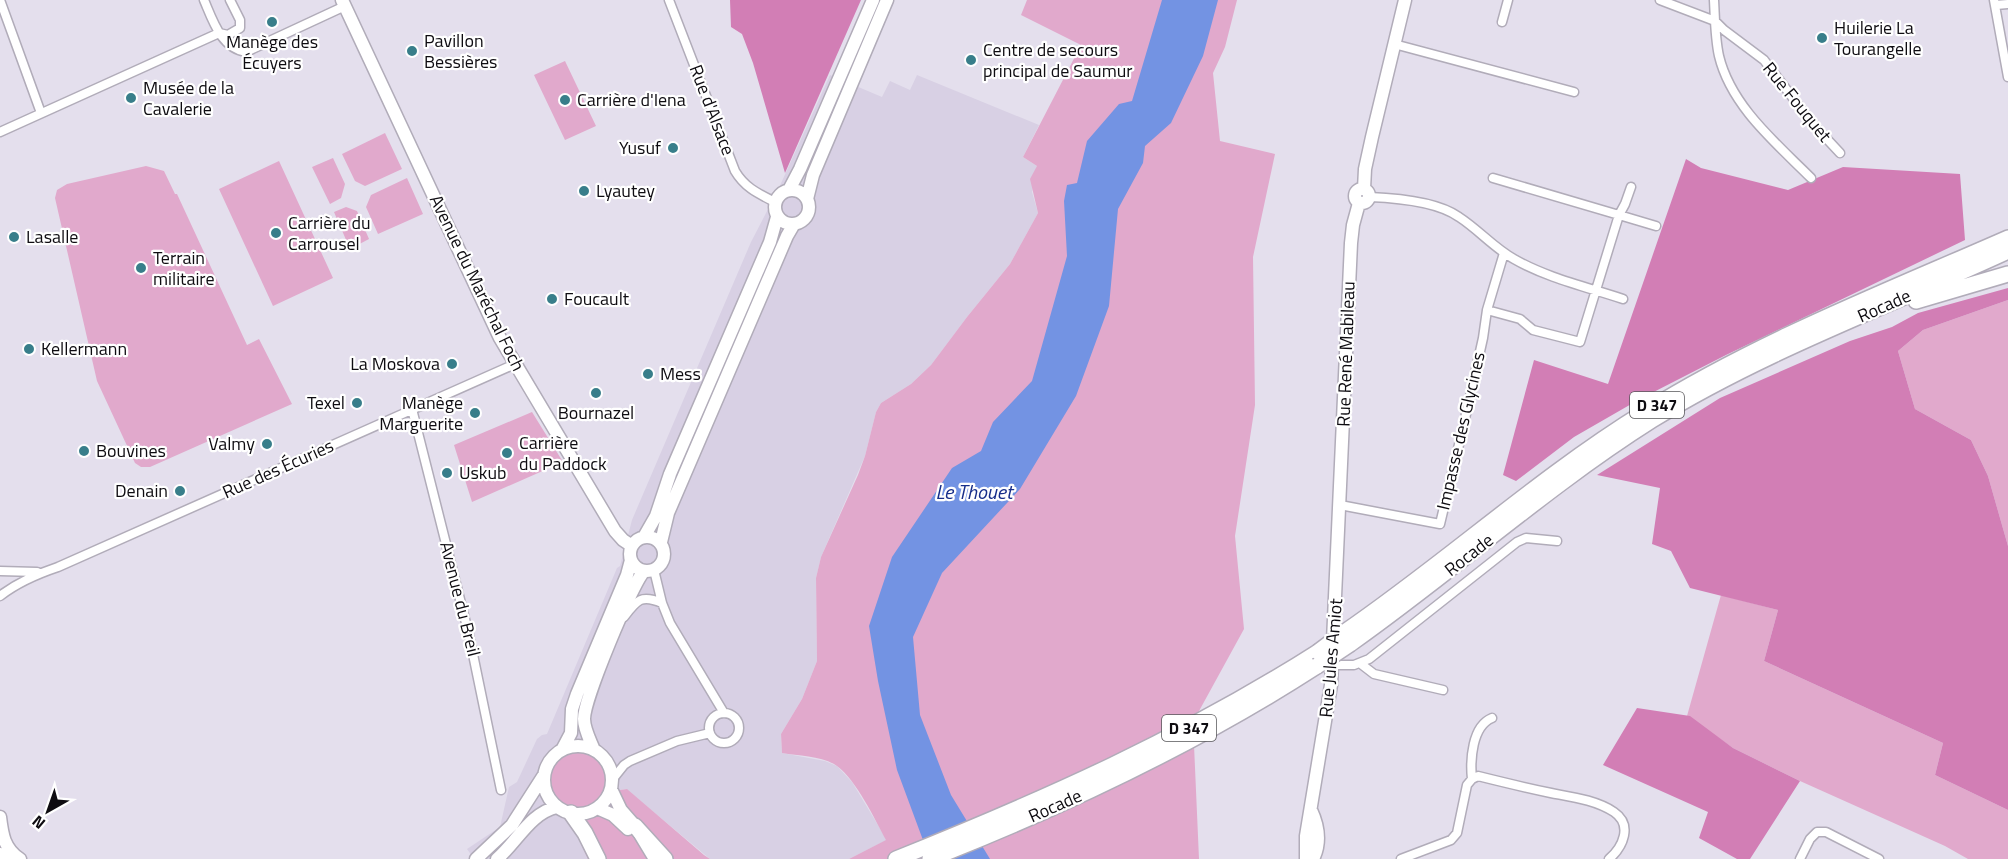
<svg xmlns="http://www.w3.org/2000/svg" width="2008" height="859" font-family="'Titillium Web',sans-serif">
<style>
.built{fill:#d8d0e4}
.green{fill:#e1a9cc}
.forest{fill:#d27eb5}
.water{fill:#7393e3}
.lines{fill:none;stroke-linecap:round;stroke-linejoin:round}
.street-casing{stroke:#b1acb9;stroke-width:11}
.secondary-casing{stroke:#b1acb9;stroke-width:15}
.highway-casing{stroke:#b1acb9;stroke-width:18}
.street{stroke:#fff;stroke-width:8}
.secondary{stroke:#fff;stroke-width:12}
.highway{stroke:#fff;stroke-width:15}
.highway-bridge-casing{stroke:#b1acb9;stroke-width:18;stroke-linecap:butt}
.highway-bridge{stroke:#fff;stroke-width:15}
.poi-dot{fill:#387e8a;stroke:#fff;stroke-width:2}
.labels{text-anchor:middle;stroke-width:4.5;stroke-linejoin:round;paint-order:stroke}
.shield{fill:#fff;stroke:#565558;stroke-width:1.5}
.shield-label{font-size:16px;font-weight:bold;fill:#0e0c11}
.poi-label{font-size:18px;fill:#0e0c11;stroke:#fff;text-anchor:start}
.street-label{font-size:18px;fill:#0e0c11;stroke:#fff}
.water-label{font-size:20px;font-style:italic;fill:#172e8a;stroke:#fff}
</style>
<rect width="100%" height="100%" fill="#e4dfed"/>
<path class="built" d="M830,75L882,97L890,81L910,90L917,75L1039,125L1023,157L1037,166L1032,192L1038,213L1010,264L967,317L931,365L911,384L881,403L876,412L865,456L821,557L816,578L817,661L802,699L781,734L782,753L825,761L837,766L852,782L887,840L849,859H710L626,789L620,790L583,820L588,859H474L467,849L500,827L509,787L517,782L537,739L542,735L547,734L617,568L620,566L632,520L751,242L778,190Z"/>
<path class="green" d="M1027,0H1237L1225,47L1213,73L1220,141L1275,154L1253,257L1255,405L1235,536L1244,629L1193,722L1199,859H849L886,840C874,818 857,781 837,766C823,756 799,756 782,753L781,734L802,699L817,661L816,578L821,557L858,475L865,456L876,412L881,403L911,384L931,365L967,317L1010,264L1038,213L1030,179L1037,166L1023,157L1081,45L1021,15Z
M565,61L596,126L565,140L534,75Z
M385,133L402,169L365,186L355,181L342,154Z
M333,158L345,184L341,198L330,204L312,167Z
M279,161L333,278L273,306L219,189Z
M146,166L164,171L175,194H177L247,345L259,339L292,404L150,467H141L135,463L97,381L55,198L57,190L67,184Z
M407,178L423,214L378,234L366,207L371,195Z
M346,207L357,211L369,239L350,249L334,212Z
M2008,300V546L1988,476L1971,440L1915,409L1898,351L1923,330Z
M532,412L563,462L472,502L454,445Z
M1721,595L1778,610L1764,661L1943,743L1935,775L2008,810V859H1968L1945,846L1800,781L1733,748L1687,716Z
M550 780a28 28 0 1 1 56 0a28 28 0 1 1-56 0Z
M627,789L704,855L710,859H588L575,831L583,820L620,790Z"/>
<path class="forest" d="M730,0H861L785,173L753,63L742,34L731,27Z
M1686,159L1701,168L1788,190L1843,167L1960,174L1965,240L1726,355L1640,399L1574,437L1516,481L1503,475L1534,360L1608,384Z
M2008,288V300L1923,330L1898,351L1915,409L1971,440L1988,476L2008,546V810L1935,775L1943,743L1764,661L1778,610L1690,588L1671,551L1652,544L1660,488L1597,475L1720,398L1850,341L1892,327L1918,313Z
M1637,708L1690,716L1733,748L1800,781L1750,859H1737L1699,838L1708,812L1603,765Z"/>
<path class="water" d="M1162,0H1218L1203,56L1171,123L1145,146L1143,163L1118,209L1109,306L1076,396L1020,489L942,573L913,637L920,715L951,795L990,859H930L897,770L878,681L869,626L892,557L952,468L981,451L993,422L1032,381L1067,256L1064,201L1067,185L1077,183L1087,141L1119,104L1132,101Z"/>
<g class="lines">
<defs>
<path id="street" d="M0,0L41,113
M204,0C213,21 221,48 246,52L345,6
M669,0L735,171C745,188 759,194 775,202
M1660,0L1715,21L1724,30L1764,60L1812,123L1840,153
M1714,0C1715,18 1715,38 1719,56C1731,106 1776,143 1811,178
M1994,0L2008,77
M1996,5L2008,4
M1502,22L1508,0
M219,33L228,35L240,28V20L230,0
M1394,44L1574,92
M0,132L219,33
M1631,187L1625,204L1619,215L1656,226
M1370,197C1395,198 1438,202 1459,217C1479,230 1494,248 1514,259C1547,278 1587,287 1623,299
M1487,310L1520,319L1533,330L1580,342L1619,215L1493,178
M412,409L469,635L501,790
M1340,505L1440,524L1462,432L1483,338L1487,310L1504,253
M654,570L662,603L670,623L724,713
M0,571L37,572
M0,596C18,582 37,574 58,567L515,364
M624,617C637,600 641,594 662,603
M1361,664L1374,674L1443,690
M1332,665H1354L1369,659L1517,542L1526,538L1557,541
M709 728a15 15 0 1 1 30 0a15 15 0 1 1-30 0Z
M1472,779C1470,760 1472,726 1492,718
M612,780L624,765L630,761L677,741L710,733
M1401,859L1451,840L1457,833L1467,785L1472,779L1478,776C1502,782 1527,788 1551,793C1572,797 1596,800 1614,812C1633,825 1623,847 1609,859
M1800,859L1810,839L1817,832H1826L1879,859"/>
<path id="secondary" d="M342,0L500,338L615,531L623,540L632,546
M1355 196a7 7 0 1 1 14 0a7 7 0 1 1-14 0Z
M1364,189L1365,169L1372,137L1405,0
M775 207a17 17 0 1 1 34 0a17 17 0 1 1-34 0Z
M789,190L800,169L873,0
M807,199L813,175L887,0
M630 554a17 17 0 1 1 34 0a17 17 0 1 1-34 0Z
M644,537L656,516L670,474L770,242L777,217
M661,542L668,513L787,236L794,224
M544 780a34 34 0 1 1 68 0a34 34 0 1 1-68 0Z
M562,750L571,733L572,709L577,694L627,575L631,560
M594,750C590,740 584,729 584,719C584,699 631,586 644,571
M611,789L621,810L635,826L655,859
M597,808L613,815L628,829
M1311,810C1318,825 1321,843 1313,859
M0,817C2,834 4,849 20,859
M0,854L4,859
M1306,858V836L1331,685L1351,243L1353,225L1359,203
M476,859L512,825L544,775
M497,859C517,842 530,813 557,807"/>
<path id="highway" d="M1916,301L2008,274
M1342,634C1446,563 1538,478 1645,412C1759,341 1885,292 2008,238
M1350,644C1452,572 1546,487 1652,420C1764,351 1889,306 2008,251
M571,813L585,833L598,859
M635,826L665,859
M896,859C1043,800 1185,737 1318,652
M930,859C1065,806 1196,744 1317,666"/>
</defs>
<use href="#street" class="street-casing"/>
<use href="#secondary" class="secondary-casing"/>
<use href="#highway" class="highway-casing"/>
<use href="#street" class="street"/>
<use href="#secondary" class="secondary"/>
<use href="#highway" class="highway"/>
<defs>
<path id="highway-bridge" d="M1318,652L1342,634
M1317,666L1350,644"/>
</defs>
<use href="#highway-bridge" class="highway-bridge-casing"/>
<use href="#highway-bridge" class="highway-bridge"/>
</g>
<g class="poi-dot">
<circle cx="272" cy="22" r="6"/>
<circle cx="1822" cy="38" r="6"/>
<circle cx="412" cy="51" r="6"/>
<circle cx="971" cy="60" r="6"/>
<circle cx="131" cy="98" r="6"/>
<circle cx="565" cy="100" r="6"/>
<circle cx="673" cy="148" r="6"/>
<circle cx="584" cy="191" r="6"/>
<circle cx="276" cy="233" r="6"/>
<circle cx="14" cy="237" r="6"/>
<circle cx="141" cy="268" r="6"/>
<circle cx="552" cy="299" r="6"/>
<circle cx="29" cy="349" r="6"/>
<circle cx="452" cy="364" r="6"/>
<circle cx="648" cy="374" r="6"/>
<circle cx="596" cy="393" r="6"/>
<circle cx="357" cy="403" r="6"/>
<circle cx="475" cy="413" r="6"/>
<circle cx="267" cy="444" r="6"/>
<circle cx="84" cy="451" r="6"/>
<circle cx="507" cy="453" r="6"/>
<circle cx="447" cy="473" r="6"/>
<circle cx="180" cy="491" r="6"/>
</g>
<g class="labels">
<g class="shield">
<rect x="1630" y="392" width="54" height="26" rx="4.5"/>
<rect x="1162" y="715" width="54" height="26" rx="4.5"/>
</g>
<g class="shield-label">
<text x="1657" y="411">D 347</text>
<text x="1189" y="734">D 347</text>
</g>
<g class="poi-label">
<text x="1834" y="34">Huilerie La<tspan x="1834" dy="21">Tourangelle</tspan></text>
<text x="424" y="47">Pavillon<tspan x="424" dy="21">Bessières</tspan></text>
<text x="272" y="48" text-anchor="middle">Manège des<tspan x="272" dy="21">Écuyers</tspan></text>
<text x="983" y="56">Centre de secours<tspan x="983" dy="21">principal de Saumur</tspan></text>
<text x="143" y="94">Musée de la<tspan x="143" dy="21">Cavalerie</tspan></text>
<text x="577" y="106">Carrière d'Iena</text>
<text x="661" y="154" text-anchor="end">Yusuf</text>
<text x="596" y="197">Lyautey</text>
<text x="288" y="229">Carrière du<tspan x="288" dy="21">Carrousel</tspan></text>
<text x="26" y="243">Lasalle</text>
<text x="153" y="264">Terrain<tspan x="153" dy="21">militaire</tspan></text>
<text x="564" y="305">Foucault</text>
<text x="41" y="355">Kellermann</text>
<text x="440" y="370" text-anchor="end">La Moskova</text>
<text x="660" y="380">Mess</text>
<text x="345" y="409" text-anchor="end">Texel</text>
<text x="463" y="409" text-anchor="end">Manège<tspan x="463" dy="21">Marguerite</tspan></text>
<text x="596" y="419" text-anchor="middle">Bournazel</text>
<text x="519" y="449">Carrière<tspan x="519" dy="21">du Paddock</tspan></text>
<text x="255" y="450" text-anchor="end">Valmy</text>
<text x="96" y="457">Bouvines</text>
<text x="459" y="479">Uskub</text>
<text x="168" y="497" text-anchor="end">Denain</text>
</g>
<g class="street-label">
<text transform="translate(1797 102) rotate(51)" y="6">Rue Fouquet</text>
<text transform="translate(712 110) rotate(69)" y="6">Rue d'Alsace</text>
<text transform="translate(477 283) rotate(64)" y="6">Avenue du Maréchal Foch</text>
<text transform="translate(1884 306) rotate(-24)" y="6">Rocade</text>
<text transform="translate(1346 354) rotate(-88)" y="6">Rue René Mabileau</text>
<text transform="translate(1461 431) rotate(-77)" y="6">Impasse des Glycines</text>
<text transform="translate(278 469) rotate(-24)" y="6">Rue des Écuries</text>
<text transform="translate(1469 555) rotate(-38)" y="6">Rocade</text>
<text transform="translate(460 599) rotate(76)" y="6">Avenue du Breil</text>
<text transform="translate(1331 658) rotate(-85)" y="6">Rue Jules Amiot</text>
<text transform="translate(1055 806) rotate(-24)" y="6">Rocade</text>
</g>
<g class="water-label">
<text x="974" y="499">Le Thouet</text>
</g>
</g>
<g transform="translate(48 811) rotate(220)" stroke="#ffffff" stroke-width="4.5" paint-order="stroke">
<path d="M0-4.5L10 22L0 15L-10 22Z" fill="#0e0c11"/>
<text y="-9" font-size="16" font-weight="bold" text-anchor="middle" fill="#0e0c11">N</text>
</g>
</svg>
